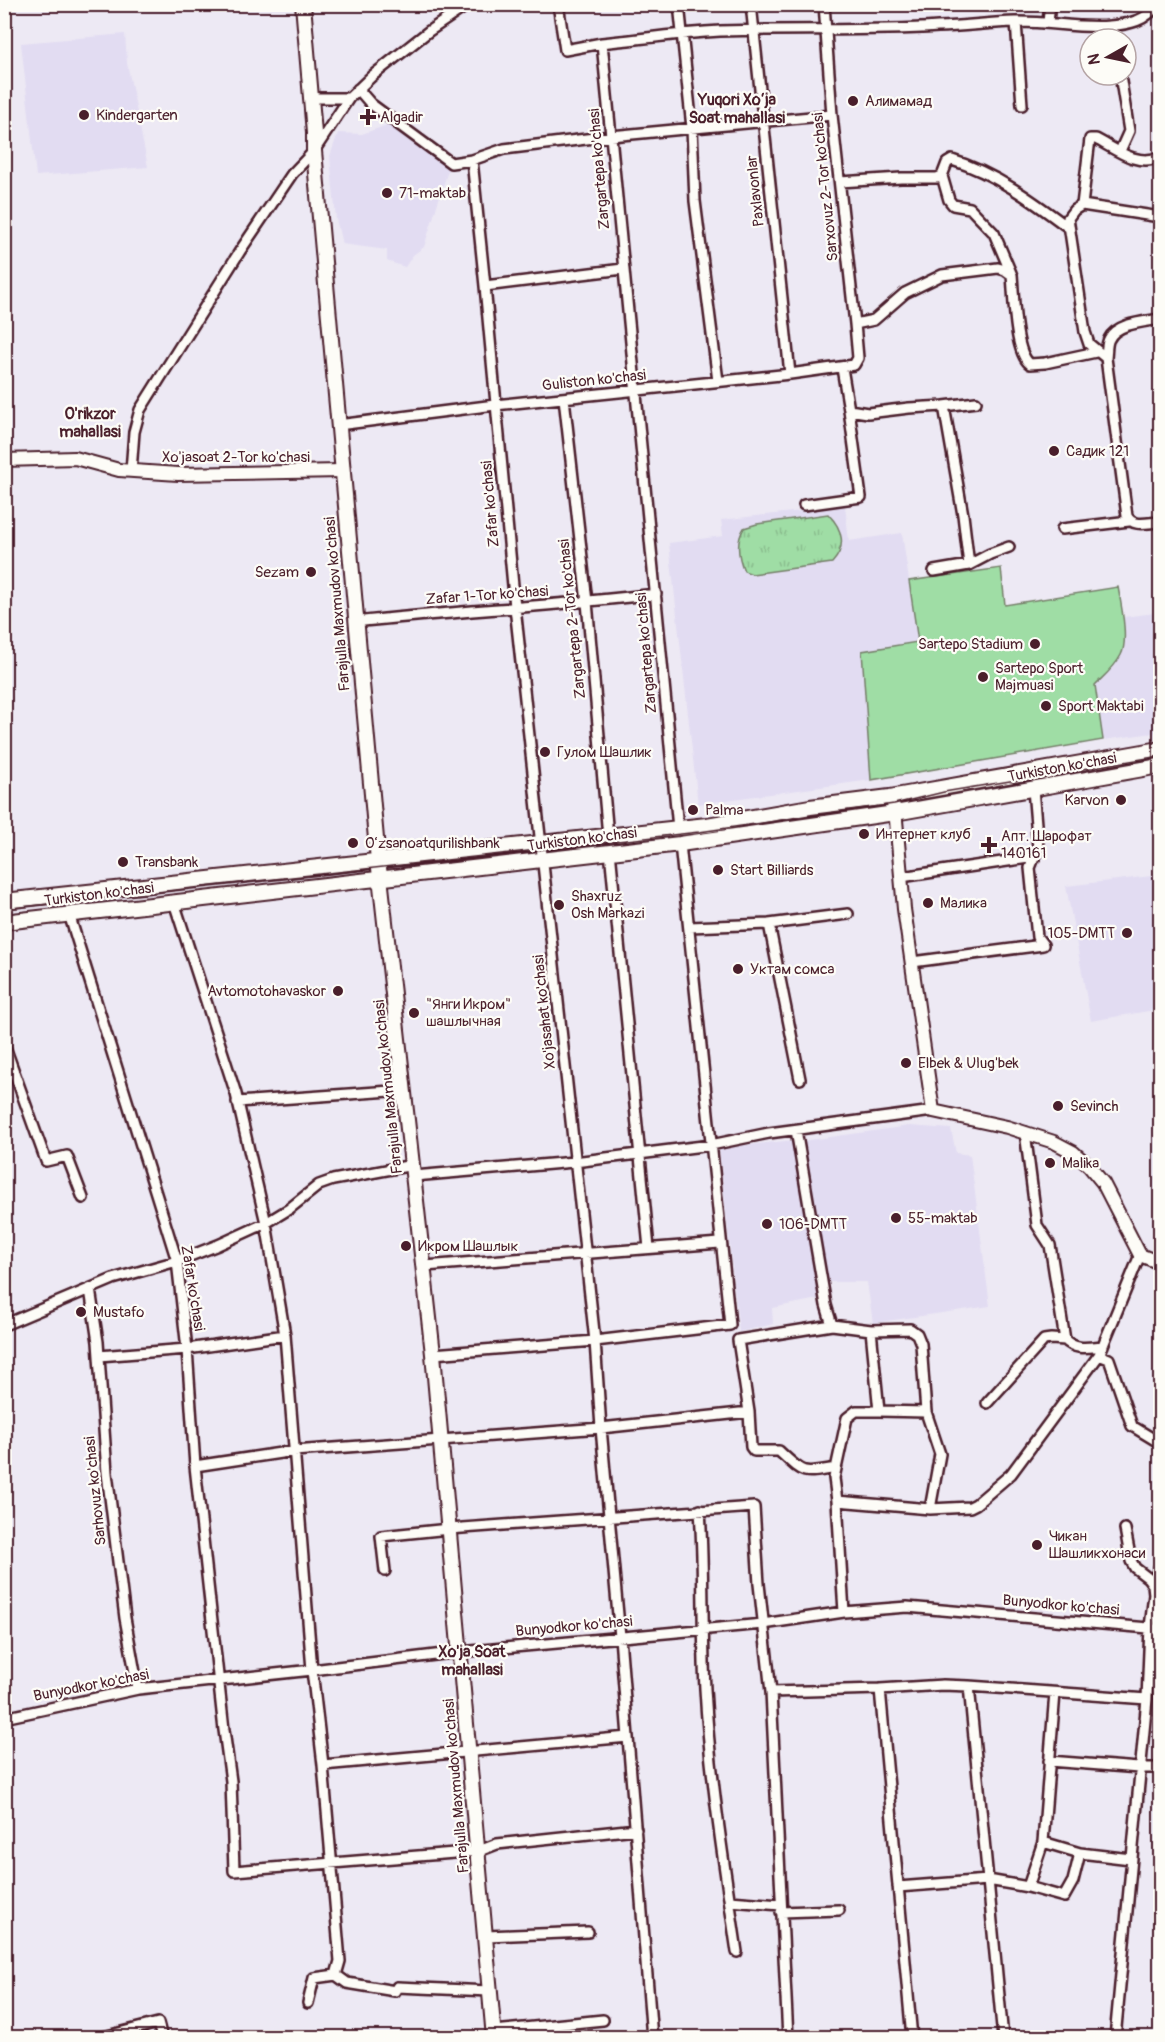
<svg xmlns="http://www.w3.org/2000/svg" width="1165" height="2042" font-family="Pangolin,sans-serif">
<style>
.built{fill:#e2dcf2}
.grass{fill:url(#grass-tufts);stroke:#747e68;stroke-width:1.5}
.pitch{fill:#9fdda5;stroke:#747e68;stroke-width:1.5}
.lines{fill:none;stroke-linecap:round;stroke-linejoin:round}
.minor-casing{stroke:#4a1f2b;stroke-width:14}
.tertiary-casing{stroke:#4a1f2b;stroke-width:16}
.secondary-casing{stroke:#4a1f2b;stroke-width:18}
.minor{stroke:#fdfcf7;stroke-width:9}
.tertiary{stroke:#fdfcf7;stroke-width:12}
.secondary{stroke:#fdfcf7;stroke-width:14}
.tram{stroke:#4a1f2b;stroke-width:1.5}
.poi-dot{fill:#4a1f2b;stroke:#fdfcf7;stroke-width:2}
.labels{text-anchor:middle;stroke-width:4.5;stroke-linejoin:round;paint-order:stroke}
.poi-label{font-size:15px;fill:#4a1f2b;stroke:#fdfcf7;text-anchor:start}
.street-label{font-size:15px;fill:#4a1f2b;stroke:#fdfcf7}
.neighbourhood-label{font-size:16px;font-weight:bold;fill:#4a1f2b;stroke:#fdfcf7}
</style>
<defs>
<pattern id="grass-tufts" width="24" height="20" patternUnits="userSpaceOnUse" patternTransform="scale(1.5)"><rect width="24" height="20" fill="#9fdda5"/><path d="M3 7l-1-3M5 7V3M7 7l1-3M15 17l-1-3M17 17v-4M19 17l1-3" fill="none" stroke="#8abd8e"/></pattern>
</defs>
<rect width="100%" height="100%" fill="#ede9f4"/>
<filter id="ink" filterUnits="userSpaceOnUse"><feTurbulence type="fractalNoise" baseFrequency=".0167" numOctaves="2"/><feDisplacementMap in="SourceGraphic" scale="12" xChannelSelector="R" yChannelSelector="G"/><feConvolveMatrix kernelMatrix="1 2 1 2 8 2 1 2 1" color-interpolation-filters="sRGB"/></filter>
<g filter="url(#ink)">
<path class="built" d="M125,34L127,63L148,167L36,176L21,43Z
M393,123L449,167L424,247L413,255L405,267L387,261V250L342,244L336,219L330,156L338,133L362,134Z
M845,506L849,541L902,533L918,642L862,651L871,780L698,804L669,543L723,536L721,520Z
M1155,613L1157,618H1160V732L1103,740L1095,684L1110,670L1124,628L1123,617Z
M1160,875V1009L1091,1021L1066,886Z
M909,1126L951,1129L956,1153L970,1155L990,1306L873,1323L867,1282H824L802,1141Z
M795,1140L818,1299L772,1308L773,1324L739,1332L719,1148Z"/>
<path class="grass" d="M828,514C843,529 847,547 832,563L752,574L744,571C738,557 736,541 744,528L757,524Z"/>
<path class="pitch" d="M1001,568L1005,605L1118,587C1121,604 1129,640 1121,655C1115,667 1104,676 1095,685L1103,740L871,780L862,651L918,642L909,581Z"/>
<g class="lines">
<defs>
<path id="minor" d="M558,4L565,50L602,43
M679,4L692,128L695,201L718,381
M751,4L790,374
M1016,22L1022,105
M1048,22L1050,4
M1112,26L1114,39
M1120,75L1129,131L1120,151
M358,89L371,104L451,163L472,160L504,149L611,136L832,115
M311,98H349
M1160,157C1137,167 1117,150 1096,139H1090L1082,205L1074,210L1068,218L1085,332L1089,344L1106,358L1127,516C1133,528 1149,522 1160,522
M472,160L485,286L515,607L595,1341L601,1428L620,1637L652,2038
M942,176L949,200L953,205L970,208L994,233L1011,273
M840,182L901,178H937L942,176L947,163L952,160C995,173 1033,201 1069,228
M1082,205L1160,217
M485,286L623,269
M855,324L874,320L905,293L942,275L998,268L1005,270L1012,275C1014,296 1014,352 1030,364L1045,363L1096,352
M1106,358C1107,352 1106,344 1109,339C1117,323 1144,322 1160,319
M842,368L849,410L868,413L909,408L944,406L963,515L969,565L934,571
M564,398L587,602L608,836
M944,406L976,402
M338,425L495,405L790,374L854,365L858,358L855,324L832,115L824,4
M131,471L134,432L140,410L240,251L292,174L314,151L349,98L372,76L429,31L469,4
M804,505L861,497L849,410
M1062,529L1129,521
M969,565L990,554L1009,547
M356,622C456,611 556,606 656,594
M1033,789L1038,848L1030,868L1037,937L1043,945
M678,828L602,43C641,39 681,33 720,31C793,28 866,32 938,27C964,26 990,23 1015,22C1048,21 1078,29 1110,26C1130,24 1146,21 1158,4
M610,851L649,1248
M901,877L1035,857
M174,902L236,1094L266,1223L285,1335L312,1670L323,1765L340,1961L336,1975L314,1978L308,2003
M69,914L177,1261L187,1349L195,1466L224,1730L231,1781L234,1871L479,1851L497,1844L636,1829
M769,924L800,1079
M689,927L769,924L848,914
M912,962L1043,945
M4,1044L46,1161L67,1156L83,1198
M237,1102L405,1090
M796,1130L826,1305L832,1325L871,1330
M1025,1132L1037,1225L1050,1245L1065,1340
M414,1176L574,1162L711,1145L769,1133L933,1111
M425,1266L720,1243
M90,1289L98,1342L107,1473L125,1618L138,1689
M4,1325L113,1279L177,1261L218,1245L266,1223L289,1209L319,1185L333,1180L413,1165
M832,1325L738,1340L749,1412L751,1447L754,1451H779C805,1475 801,1474 836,1468
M433,1354L595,1341L730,1325L680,844
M1099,1355L1109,1359L1132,1426L1160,1443
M99,1356L187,1349L285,1335
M987,1403L1044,1340L1051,1339L1065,1340C1076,1351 1089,1347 1103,1346
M879,1411L926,1412
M195,1466L294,1451L601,1428L749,1412
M837,1501L834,1478L847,1418L856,1411H879L871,1330L910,1329L917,1334L921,1344L926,1412L940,1454L930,1509
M700,1510C704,1570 702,1629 705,1689C710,1777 724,1864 737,1952
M385,1571L381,1536L449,1529L754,1507L759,1584L771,1692L788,2038
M1153,1585L1160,1565
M844,1612L837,1501L930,1509L970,1507L976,1504L1011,1474L1099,1355L1140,1255
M969,1686L988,1880L1028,1887L1043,1842L1055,1693
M880,1689L943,1685L969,1686L1147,1699
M771,1692L880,1689L912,2038
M4,1718L138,1689L312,1670L460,1652L763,1624L844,1612L907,1607L1160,1629
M1049,1761L1139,1768H1160
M323,1765L628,1737
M1043,1842L1080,1853
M898,1887L988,1880L1003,2038
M1028,1887L1064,1897L1073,1881L1080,1853L1131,1859
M730,1901L781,1905
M781,1912L839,1910
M486,1936L588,1932
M336,1975L347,1983L395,1991L397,1987L490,1991
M494,2031L603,2020
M99,2038L158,2023L162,2038
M1115,2038L1147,1699L1150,1627L1154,1594L1153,1585L1148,1578L1135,1568L1131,1561L1125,1529"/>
<path id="tertiary" d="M4,460L75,458L119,470L178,474L342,471
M890,797L895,809L904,909L933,1111L1007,1127L1054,1142L1073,1152L1089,1166L1103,1183L1140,1255L1160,1263"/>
<path id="secondary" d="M303,4L314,133V151L377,850L433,1354L494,2038
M4,901L707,825L810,807L890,797L1160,749
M4,922L680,844L895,813L1160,766"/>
</defs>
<use href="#minor" class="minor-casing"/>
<use href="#tertiary" class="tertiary-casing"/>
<use href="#secondary" class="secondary-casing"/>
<use href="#minor" class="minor"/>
<use href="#tertiary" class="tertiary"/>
<use href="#secondary" class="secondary"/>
<path class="tram" d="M4,909L699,832L894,804L944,792L1160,756"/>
</g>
</g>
<g class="poi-dot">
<circle cx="853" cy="101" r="6"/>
<circle cx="84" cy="115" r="6"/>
<path d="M365 108h6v6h6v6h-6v6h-6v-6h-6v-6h6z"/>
<circle cx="387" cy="193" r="6"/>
<circle cx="1054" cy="451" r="6"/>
<circle cx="311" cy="572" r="6"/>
<circle cx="1035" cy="644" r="6"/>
<circle cx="983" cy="677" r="6"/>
<circle cx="1046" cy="706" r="6"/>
<circle cx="545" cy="752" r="6"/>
<circle cx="1121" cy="800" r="6"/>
<circle cx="693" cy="810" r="6"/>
<circle cx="864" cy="834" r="6"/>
<circle cx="353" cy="843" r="6"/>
<path d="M986 836h6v6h6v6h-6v6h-6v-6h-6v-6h6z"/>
<circle cx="123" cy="862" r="6"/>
<circle cx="718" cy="870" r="6"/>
<circle cx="928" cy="903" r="6"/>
<circle cx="559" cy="905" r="6"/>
<circle cx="1127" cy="933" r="6"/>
<circle cx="738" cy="969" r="6"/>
<circle cx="338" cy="991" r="6"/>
<circle cx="414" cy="1013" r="6"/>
<circle cx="906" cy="1063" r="6"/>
<circle cx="1058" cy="1106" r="6"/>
<circle cx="1050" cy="1163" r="6"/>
<circle cx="896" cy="1218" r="6"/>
<circle cx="767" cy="1224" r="6"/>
<circle cx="406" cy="1246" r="6"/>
<circle cx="81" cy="1312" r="6"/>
<circle cx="1037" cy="1545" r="6"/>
</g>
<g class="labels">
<g class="poi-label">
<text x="865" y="106">Алимамад</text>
<text x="96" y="120">Kindergarten</text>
<text x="380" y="122">Algadir</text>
<text x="399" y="198">71-maktab</text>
<text x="1066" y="456">Садик 121</text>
<text x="299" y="577" text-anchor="end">Sezam</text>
<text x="1023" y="649" text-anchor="end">Sartepo Stadium</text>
<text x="995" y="673">Sartepo Sport<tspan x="995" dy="17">Majmuasi</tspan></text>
<text x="1058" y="711">Sport Maktabi</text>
<text x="557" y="757">Гулом Шашлик</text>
<text x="1109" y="805" text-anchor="end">Karvon</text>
<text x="705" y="815">Palma</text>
<text x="876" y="839">Интернет клуб</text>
<text x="1001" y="841">Апт. Шарофат<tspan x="1001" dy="17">140161</tspan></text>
<text x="365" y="848">Oʻzsanoatqurilishbank</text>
<text x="135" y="867">Transbank</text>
<text x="730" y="875">Start Billiards</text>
<text x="571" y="901">Shaxruz<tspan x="571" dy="17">Osh Markazi</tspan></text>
<text x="940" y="908">Малика</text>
<text x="1115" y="938" text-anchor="end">105-DMTT</text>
<text x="750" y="974">Уктам сомса</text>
<text x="326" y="996" text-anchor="end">Avtomotohavaskor</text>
<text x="426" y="1009">"Янги Икром"<tspan x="426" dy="17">шашлычная</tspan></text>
<text x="918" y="1068">Elbek &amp; Ulug'bek</text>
<text x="1070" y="1111">Sevinch</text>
<text x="1062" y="1168">Malika</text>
<text x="908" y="1223">55-maktab</text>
<text x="779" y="1229">106-DMTT</text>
<text x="418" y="1251">Икром Шашлык</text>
<text x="93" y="1317">Mustafo</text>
<text x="1049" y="1541">Чикан<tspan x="1049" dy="17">Шашликхонаси</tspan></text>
</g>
<g class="street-label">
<text transform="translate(599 169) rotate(-95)" y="5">Zargartepa ko'chasi</text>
<text transform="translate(825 187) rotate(-96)" y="5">Sarxovuz 2-Tor ko'chasi</text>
<text transform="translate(755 191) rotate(-96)" y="5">Paxlavonlar</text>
<text transform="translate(594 380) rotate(-6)" y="5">Guliston ko'chasi</text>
<text x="236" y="462">Xo'jasoat 2-Tor ko'chasi</text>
<text transform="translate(490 504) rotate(-95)" y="5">Zafar ko'chasi</text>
<text transform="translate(487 595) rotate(-4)" y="5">Zafar 1-Tor ko'chasi</text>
<text transform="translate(337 604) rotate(-95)" y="5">Farajulla Maxmudov ko'chasi</text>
<text transform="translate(572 619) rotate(-96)" y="5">Zargartepa 2-Tor ko'chasi</text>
<text transform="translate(646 653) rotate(-95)" y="5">Zargartepa ko'chasi</text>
<text transform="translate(1062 767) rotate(-10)" y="5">Turkiston ko'chasi</text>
<text transform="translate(582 839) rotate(-7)" y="5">Turkiston ko'chasi</text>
<text transform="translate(99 894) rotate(-7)" y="5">Turkiston ko'chasi</text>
<text transform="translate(544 1012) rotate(-96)" y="5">Xo'jasahat ko'chasi</text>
<text transform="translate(388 1087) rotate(-96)" y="5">Farajulla Maxmudov ko'chasi</text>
<text transform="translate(193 1288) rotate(81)" y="5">Zafar ko'chasi</text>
<text transform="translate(95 1491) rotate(-96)" y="5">Sarhovuz ko'chasi</text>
<text transform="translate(1061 1605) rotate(5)" y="5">Bunyodkor ko'chasi</text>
<text transform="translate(574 1626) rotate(-5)" y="5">Bunyodkor ko'chasi</text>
<text transform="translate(91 1685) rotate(-11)" y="5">Bunyodkor ko'chasi</text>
<text transform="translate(456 1786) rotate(-95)" y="5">Farajulla Maxmudov ko'chasi</text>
</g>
<g class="neighbourhood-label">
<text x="737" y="105">Yuqori Xo‘ja<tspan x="737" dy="18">Soat mahallasi</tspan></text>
<text x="90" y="419">O'rikzor<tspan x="90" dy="18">mahallasi</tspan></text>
<text x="472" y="1657">Xo'ja Soat<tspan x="472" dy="18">mahallasi</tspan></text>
</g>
</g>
<rect width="1165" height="2042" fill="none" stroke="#fdfcf7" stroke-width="24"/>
<rect x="12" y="12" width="1141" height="2018" fill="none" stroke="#4a1f2b" stroke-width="2" filter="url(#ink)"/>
<g transform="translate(1108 57) rotate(261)"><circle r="28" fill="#fdfcf7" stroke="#b5a4a5" stroke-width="1.5"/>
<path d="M0-4.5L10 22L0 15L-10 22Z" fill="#4a1f2b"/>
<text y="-9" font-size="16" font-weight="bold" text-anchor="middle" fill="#4a1f2b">N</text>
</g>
</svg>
